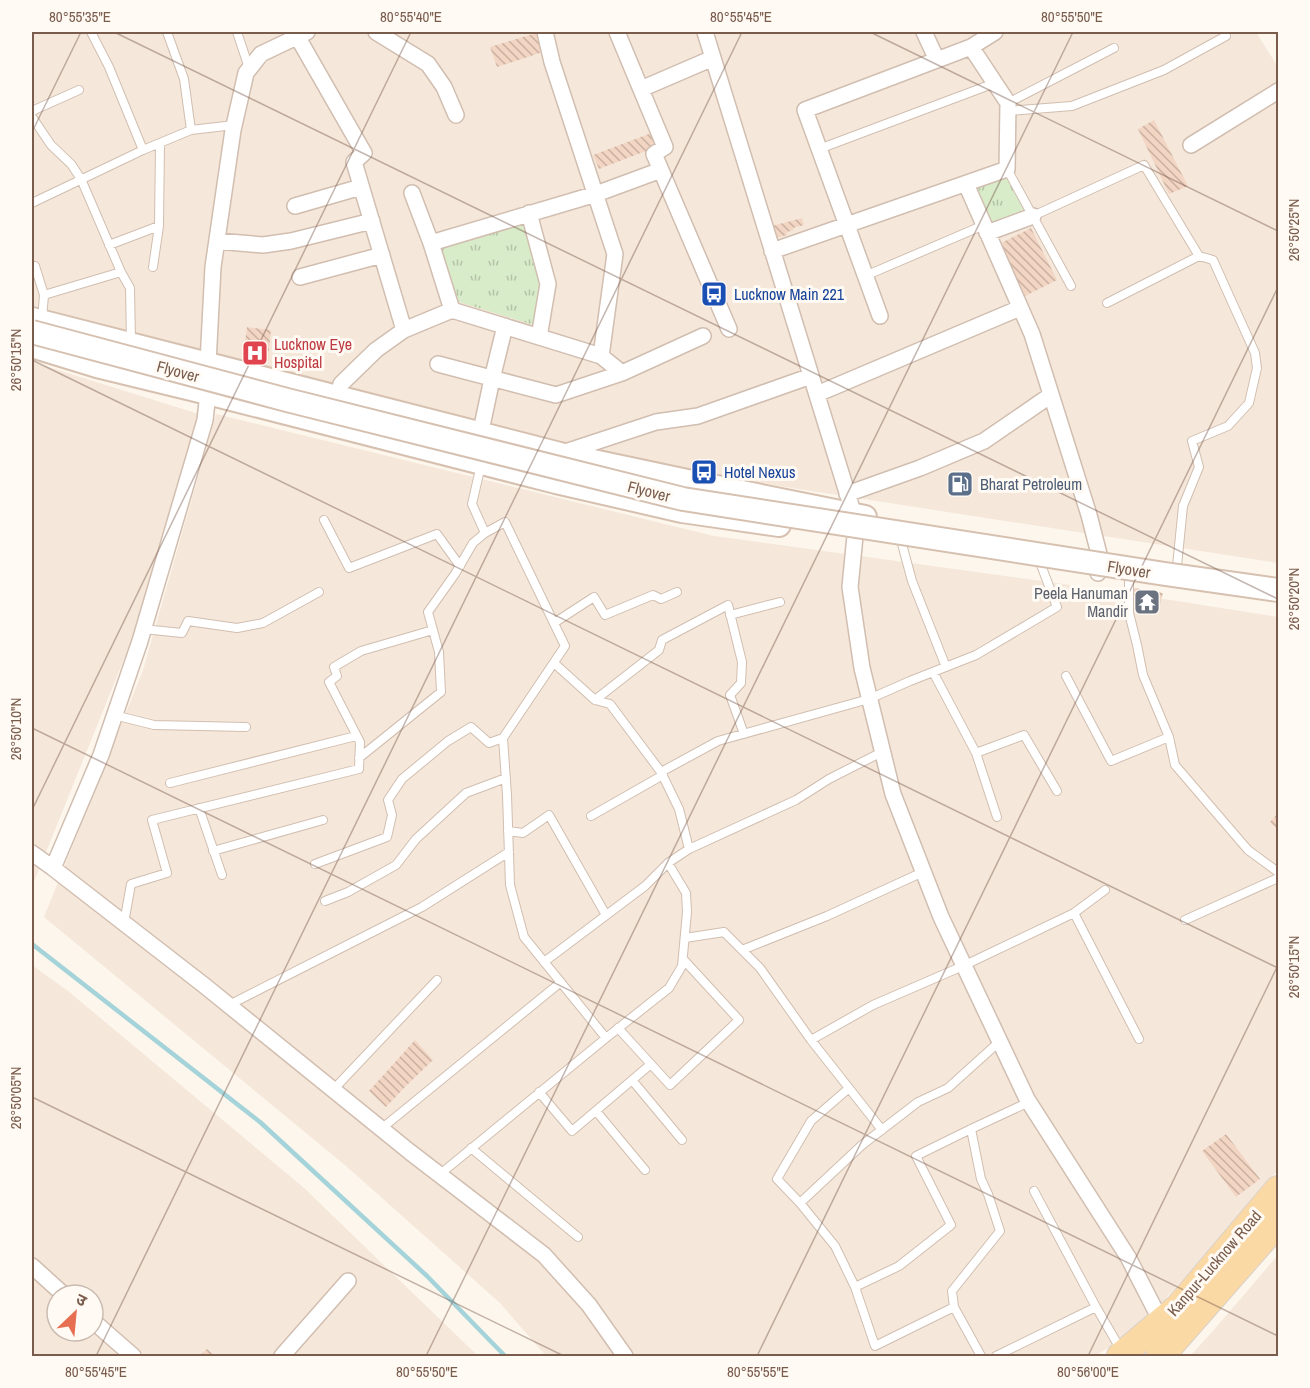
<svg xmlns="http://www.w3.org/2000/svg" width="1310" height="1388" font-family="'Archivo Narrow','Noto Sans Devanagari',sans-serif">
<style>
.residential{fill:#f5e8da;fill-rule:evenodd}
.park{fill:url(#park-tufts)}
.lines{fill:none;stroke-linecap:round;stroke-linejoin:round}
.stream{stroke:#a5d3da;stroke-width:4.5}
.building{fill:url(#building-back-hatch)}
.lane-casing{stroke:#d1beb0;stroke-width:10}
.street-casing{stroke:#d1beb0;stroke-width:18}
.secondary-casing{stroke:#d6c0b0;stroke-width:26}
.primary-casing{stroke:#dad1cd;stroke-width:28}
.lane{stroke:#fff;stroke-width:8}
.street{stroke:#fff;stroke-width:15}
.secondary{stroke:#fff;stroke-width:22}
.primary{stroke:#fbd9a5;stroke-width:26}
.secondary-bridge-casing{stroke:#d6c0b0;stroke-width:26;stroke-linecap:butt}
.secondary-bridge{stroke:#fff;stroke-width:22}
.ticks{fill:none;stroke:#7a5c4d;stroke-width:1.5;stroke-opacity:0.45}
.labels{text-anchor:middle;stroke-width:6;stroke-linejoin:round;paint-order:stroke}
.transit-label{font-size:16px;fill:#164399;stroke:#fffaf3;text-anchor:start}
.health-label{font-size:16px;fill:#be3a42;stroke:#fffaf3;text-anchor:start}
.street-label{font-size:16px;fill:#7a5c4d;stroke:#fffaf3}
.service-label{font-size:16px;fill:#4e5e75;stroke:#fffaf3;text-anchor:start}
.worship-label{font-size:16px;fill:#5b616d;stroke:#fffaf3;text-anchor:end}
.neatline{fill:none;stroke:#7a5c4d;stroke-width:2}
.ticks-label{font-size:15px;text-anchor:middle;fill:#7a5c4d}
</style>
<defs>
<pattern id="park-tufts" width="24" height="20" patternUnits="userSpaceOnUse" patternTransform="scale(1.5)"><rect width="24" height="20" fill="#d8ecc9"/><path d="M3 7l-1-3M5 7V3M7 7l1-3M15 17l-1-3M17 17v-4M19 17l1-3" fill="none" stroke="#b4c2a5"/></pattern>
<pattern id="building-back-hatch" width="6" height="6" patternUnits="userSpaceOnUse" patternTransform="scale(1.5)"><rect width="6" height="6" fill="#f3d5c3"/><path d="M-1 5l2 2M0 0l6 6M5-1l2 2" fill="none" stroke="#cab0a1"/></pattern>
</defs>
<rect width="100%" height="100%" fill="#fdf6ec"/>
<path class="residential" d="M32,32H1256L1278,67V563L779,486L596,452L32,309Z
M32,362L199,414L132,639L32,887Z
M216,414L714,536L1107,590L1278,617V1170L1141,1327L1095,1356H546L500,1303L346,1166L44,917L143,670Z
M32,965L68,991L303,1187L478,1356H32ZM57,1295H93V1331H57Z
M1278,1255V1356H1190L1213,1331Z"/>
<path class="park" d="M1007,172L1025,212L992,226L974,186Z
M526,220L543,286L537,326L456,301L438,244Z"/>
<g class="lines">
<path class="stream" d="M32,944L260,1122L427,1276L505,1356"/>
</g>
<path class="building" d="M540,32L546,51L497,67L490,47Z
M1154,120L1188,186L1169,194L1138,129Z
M654,132L659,146L599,169L593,155Z
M802,218L804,225L793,228L794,230L787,232V235L775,238L772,226Z
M1031,228L1057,280L1025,296L999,244Z
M247,327L271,330L268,361L243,357Z
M966,473L970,495L959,497L956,475Z
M1134,588L1163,593L1157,614L1133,610Z
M1277,814L1278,816V830L1270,822Z
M415,1040L433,1060L406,1086L386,1107L369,1091Z
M1226,1134L1260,1179L1236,1197L1202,1151Z
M207,1349L215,1356H199Z"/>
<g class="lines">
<defs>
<path id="lane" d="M91,32L109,67L143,150
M167,32L184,79L191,130
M237,32L249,68
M1008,103L1114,48
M32,111L79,90
M1008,111L1072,106L1164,70L1226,36
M32,117L51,145L71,164L81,179L121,272L130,288L131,342
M819,149L995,83
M1007,169L1071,286
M32,203L143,150L191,130L234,125
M1033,216L1144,165L1199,256L1213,260L1255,353L1257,368L1249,403L1228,426L1192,441L1199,467L1183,506L1177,566
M109,245L159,226
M32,267L35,266L44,295L42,319
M153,267L159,226L160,143
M865,276L984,225
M44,295L121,272
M1107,303L1199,256
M481,465L472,504L485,533L505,522L565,646L503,738L507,795L510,885L524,937L606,1038
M324,520L349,568L437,534L460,566
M902,544L912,581L946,667
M1129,578V613L1137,645L1143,675L1169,737L1175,765L1248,850L1278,872
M730,615L780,602
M554,623L594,597L605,615L653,595L661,599L677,592
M143,629L182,633L188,621L237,628L263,623L319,592
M554,663L595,700L610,704L661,772L679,809L689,849
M933,672L976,753L997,817
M1066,676L1111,761L1169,737
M595,700L659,650L662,640L728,605L742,662L741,683L730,695L744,734
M114,715L154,725L246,727
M976,753L1024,735L1057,791
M359,758L441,692L439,652L428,612L455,574L473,543L485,533
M661,772L718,741L869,699L910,681L976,655L1057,607L1041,565
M170,783L356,736
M199,808L222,875
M591,816L663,775
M508,831L523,833L549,815L606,915
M213,851L323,820
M315,864L387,837L392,815L388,800L402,779L448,741L471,727L489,743L503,738
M325,901L348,892L396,865L416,839L466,793L506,778
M1074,913L1139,1039
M1185,920L1278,878
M124,923L131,884L167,873L152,820L359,769L360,742L329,682L337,676L334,667L361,651L433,630
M685,938L724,932L760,968L811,1040L873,1005L963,966L1074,913L1105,890
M742,950L827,916L923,872
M544,962L645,886L668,863L689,849L796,800L829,779L882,752
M229,1005L422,907L509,852
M618,1028L670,1085L739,1020L683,959
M811,1040L882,1130
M632,1080L682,1140
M848,1089L811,1121L777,1179L800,1203L835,1246L855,1287L875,1346L954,1307L981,1356
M333,1090L437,980
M539,1092L572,1131L651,1064
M596,1111L645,1170
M381,1129L561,982
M471,1148L578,1237
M439,1175L606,1038L669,988L682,966L687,912L686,893L668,863
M1034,1191L1096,1307L1121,1350
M800,1203L862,1145L918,1102L948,1088L999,1042
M855,1287L899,1266L951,1225L916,1156L971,1129L1029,1102
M954,1307L952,1291L1000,1231L988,1194L981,1179L971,1129
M996,1356L1096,1307"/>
<path id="street" d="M307,32L261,54L246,73L233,130L213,267L208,363V393L205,420L140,641L101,755L53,868L205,986L410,1152L544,1255L589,1305L625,1356
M376,32L428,64L444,87L456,115
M545,32L552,62L615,254L601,356
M617,32L665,147L654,154L729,329
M705,32L854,515L855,536L850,587L862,668L893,794L941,917L1027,1099L1128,1257L1164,1327
M924,32L937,60
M297,36L364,153L354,162L404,330
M641,89L713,58
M1191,145L1278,91
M966,184L1032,334L1089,515L1099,554L1098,573
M412,193L431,243L452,310L601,356L622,373L703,336
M295,206L361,187
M529,213L548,284L539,337
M987,233L1033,216
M217,241L263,245L291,241L372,221
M431,243L596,194L661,170
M772,251L1007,169L1008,103L971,47
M300,277L382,255
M880,316L805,110L971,47L995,32
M438,364L556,395L622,373
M817,394L1020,308
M338,396L341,384L376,350L404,330L452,310
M479,440L492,379L505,326
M562,453L656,422L698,416L811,376
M847,494L920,468L984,441L1051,395
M32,853L53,868
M32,1266L64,1295
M93,1321L133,1356
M282,1356L348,1281"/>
<path id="secondary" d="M32,319L560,454L692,482L865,517
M32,346L97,366L208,393L556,482L682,511L779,525"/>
<path id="primary" d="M1120,1356L1178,1307L1278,1189
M1159,1356L1172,1344L1278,1223"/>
</defs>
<use href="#lane" class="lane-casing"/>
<use href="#street" class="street-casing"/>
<use href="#secondary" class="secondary-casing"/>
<use href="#primary" class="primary-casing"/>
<use href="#lane" class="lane"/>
<use href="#street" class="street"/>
<use href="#secondary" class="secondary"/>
<use href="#primary" class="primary"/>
<defs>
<path id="secondary-bridge" d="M32,332L287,400L683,499L1165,574L1278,590"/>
</defs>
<use href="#secondary-bridge" class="secondary-bridge-casing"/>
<use href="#secondary-bridge" class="secondary-bridge"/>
</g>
<path class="ticks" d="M114,32L1278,599M870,32L1278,231M32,132L81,32M32,360L1278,968M32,728L1278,1336M32,810L411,32M32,1097L564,1356M96,1356L742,32M426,1356L1073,32M757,1356L1278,287M1088,1356L1278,965"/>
<defs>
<symbol id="bus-square" viewBox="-11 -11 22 22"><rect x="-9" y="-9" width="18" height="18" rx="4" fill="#1a4fb4" stroke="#fffaf3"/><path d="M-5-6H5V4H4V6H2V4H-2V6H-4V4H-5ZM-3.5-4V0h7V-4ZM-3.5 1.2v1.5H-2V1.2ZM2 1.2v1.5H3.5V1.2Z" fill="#fff"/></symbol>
<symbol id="hospital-square" viewBox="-11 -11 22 22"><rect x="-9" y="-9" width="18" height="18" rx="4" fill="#e0444e" stroke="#fffaf3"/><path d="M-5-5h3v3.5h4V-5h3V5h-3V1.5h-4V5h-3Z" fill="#fff"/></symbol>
<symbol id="fuel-square" viewBox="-11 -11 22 22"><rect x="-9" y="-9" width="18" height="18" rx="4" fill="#5c6f8a" stroke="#fffaf3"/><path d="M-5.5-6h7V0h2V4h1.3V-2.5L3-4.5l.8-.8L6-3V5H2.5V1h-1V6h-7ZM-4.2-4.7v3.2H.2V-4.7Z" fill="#fff"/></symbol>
<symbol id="temple-square" viewBox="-11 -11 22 22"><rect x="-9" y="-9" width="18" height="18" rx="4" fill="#6b7280" stroke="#fffaf3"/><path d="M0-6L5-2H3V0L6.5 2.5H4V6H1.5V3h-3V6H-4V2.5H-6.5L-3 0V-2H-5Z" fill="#fff"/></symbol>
</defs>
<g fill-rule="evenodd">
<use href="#bus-square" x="699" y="279" width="30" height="30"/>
<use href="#hospital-square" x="240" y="338" width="30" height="30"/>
<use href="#bus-square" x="689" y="457" width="30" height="30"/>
<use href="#fuel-square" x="945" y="469" width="30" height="30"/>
<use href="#temple-square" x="1132" y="587" width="30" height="30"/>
</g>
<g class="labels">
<g class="transit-label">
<text x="734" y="300">Lucknow Main 221</text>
<text x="724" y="478">Hotel Nexus</text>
</g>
<g class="health-label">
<text x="274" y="350">Lucknow Eye<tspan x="274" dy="18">Hospital</tspan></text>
</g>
<g class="street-label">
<text transform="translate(178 371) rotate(15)" y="6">Flyover</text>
<text transform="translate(649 491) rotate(14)" y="6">Flyover</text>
<text transform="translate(1129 569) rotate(9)" y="6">Flyover</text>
<text transform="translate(1214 1263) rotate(-49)" y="6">Kanpur-Lucknow Road</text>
</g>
<g class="service-label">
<text x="980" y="490">Bharat Petroleum</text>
</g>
<g class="worship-label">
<text x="1128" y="599">Peela Hanuman<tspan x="1128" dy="18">Mandir</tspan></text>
</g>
</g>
<rect width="1310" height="1388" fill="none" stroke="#fffaf3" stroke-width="66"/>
<g transform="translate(75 1313) rotate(26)"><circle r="28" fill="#fffaf3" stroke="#cabbb1" stroke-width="1.5"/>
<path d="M0-4.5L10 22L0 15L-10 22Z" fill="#e76f51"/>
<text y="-9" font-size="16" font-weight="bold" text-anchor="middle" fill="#7a5c4d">उ</text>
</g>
<rect x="33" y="33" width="1244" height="1322" class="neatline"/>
<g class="ticks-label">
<text x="80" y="22">80°55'35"E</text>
<text x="411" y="22">80°55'40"E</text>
<text x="741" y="22">80°55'45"E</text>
<text x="1072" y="22">80°55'50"E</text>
<text transform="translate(1294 230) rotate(-90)" y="5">26°50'25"N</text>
<text transform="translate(16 360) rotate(-90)" y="5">26°50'15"N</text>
<text transform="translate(1294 599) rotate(-90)" y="5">26°50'20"N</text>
<text transform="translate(16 729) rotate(-90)" y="5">26°50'10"N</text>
<text transform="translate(1294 967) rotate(-90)" y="5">26°50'15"N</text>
<text transform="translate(16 1098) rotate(-90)" y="5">26°50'05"N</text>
<text x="96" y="1377">80°55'45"E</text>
<text x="427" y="1377">80°55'50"E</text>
<text x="758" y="1377">80°55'55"E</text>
<text x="1088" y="1377">80°56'00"E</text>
</g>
</svg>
